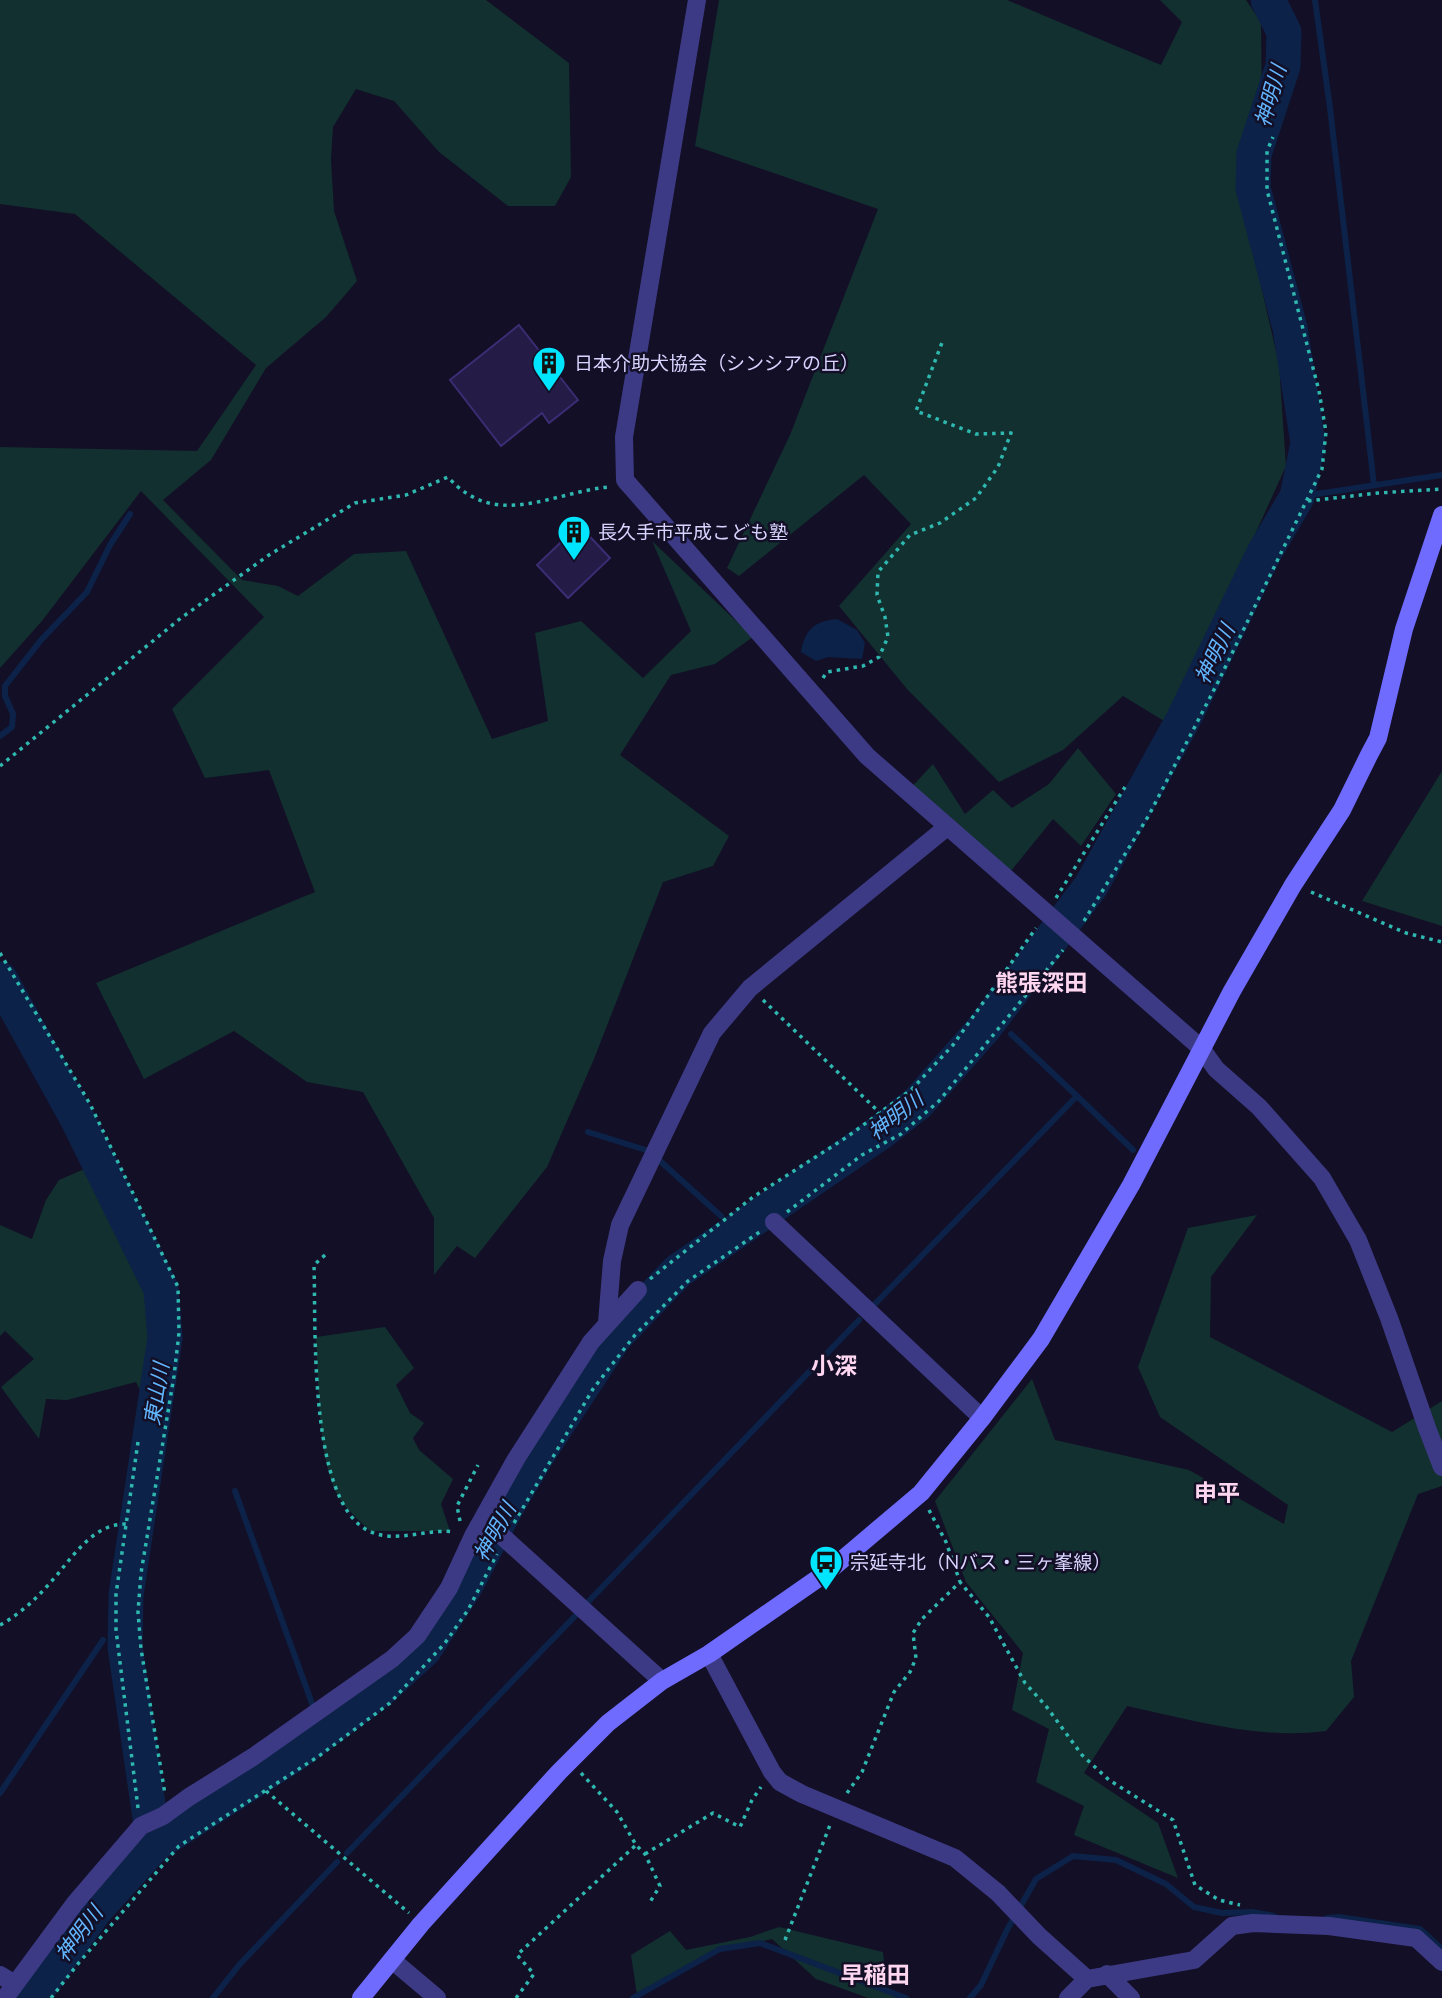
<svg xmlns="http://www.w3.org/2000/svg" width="1442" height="1998" font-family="Mulish,'Noto Sans JP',sans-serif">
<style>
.green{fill:#12302f}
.water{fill:#0c2248}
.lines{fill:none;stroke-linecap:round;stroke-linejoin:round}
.stream{stroke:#0c2248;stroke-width:6}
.river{stroke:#0c2248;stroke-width:35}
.building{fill:#241b47;stroke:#3b2d73;stroke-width:2}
.path{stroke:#2fb8b0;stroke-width:3.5;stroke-dasharray:3.5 5;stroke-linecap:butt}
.street{stroke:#3d3a85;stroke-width:18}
.secondary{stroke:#6f6bff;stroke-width:18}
.labels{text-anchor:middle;stroke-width:5;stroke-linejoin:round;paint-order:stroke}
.poi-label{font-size:19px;fill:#d9d4ff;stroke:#130f26;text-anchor:start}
.water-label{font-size:21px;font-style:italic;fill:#62b6ff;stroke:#130f26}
.quarter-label{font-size:23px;font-weight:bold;fill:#ffd6f0;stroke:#130f26}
</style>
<rect width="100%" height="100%" fill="#130f26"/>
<path class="green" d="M0,0H486L569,63L571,177L555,206H508L439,152L394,101L356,89L333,127L331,159L334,211L357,281L326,317L266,368L211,460L163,500L242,580L278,586L298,596L354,554L406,551L492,739L548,721L535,633L581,621L643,678L691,631L652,541L753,637L715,664L671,675L620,755L729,836L713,866L663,882L594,1059L547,1167L475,1258L457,1246L434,1275V1218L363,1092L307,1082L234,1031L144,1079L96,983L315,892L269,770L205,778L172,709L264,617L141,491L42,621L0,668V447L197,451L256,365L75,214L0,204Z
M719,0H1007L1161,65L1182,22L1160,0H1246L1261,22L1262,107L1242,155L1255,260L1279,364L1286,466L1169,724L1123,696L1063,750L999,782L907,689L839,606L911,524L864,475L739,576L727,568L790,435L878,209L695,146Z
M1078,748L1116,794L1081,846L1053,819L1006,877L907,792L933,764L965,814L993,790L1012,808L1049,784Z
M1442,771V926L1362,901Z
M89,1167L101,1171L157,1295L161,1336L147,1404L136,1382L67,1400L46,1399L39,1439L1,1387L34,1359L5,1331L0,1336V1225L32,1239L46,1200L59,1180Z
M1257,1215L1211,1277L1210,1337L1392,1432L1442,1401V1486L1418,1494L1351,1661L1354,1697L1326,1731C1260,1740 1191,1720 1127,1706L1084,1773L1158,1823L1178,1878L1074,1835L1084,1806L1036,1782L1049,1729L1012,1710L1023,1653L966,1582L935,1501L1032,1379L1055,1440L1189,1470L1284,1524L1288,1505L1160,1417L1138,1367L1188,1228Z
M385,1327L414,1368L396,1385L410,1413L424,1423L413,1438L419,1450L453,1479L441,1504L450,1531H370C360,1521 348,1511 340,1499C317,1463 319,1380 316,1337Z
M779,1927L883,1952L887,1991L899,1998H868L816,1979L772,1939L704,1955L637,1995L631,1955L670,1931L686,1950L750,1937Z"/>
<path class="water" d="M837,619L857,630L865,643L862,659L828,657L816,661L801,652C805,629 815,621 837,619Z"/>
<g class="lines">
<path class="stream" d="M1315,0L1330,108L1374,485
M1297,497L1442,475
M0,736L12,727L13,714L5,696V686L41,640L87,592L110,545L130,514
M1011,1034L1077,1096
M588,1132L649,1151L721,1216
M872,1307L1077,1096L1133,1150
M235,1491L314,1709
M587,1603L859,1320
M0,1793L103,1640
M347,1853L577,1614
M1327,1918L1339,1917L1420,1929L1442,1949
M213,1998L239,1965L337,1862
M633,1998L720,1949L760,1943L906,1998
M970,1998L981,1985L1007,1930L1036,1879L1073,1856L1116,1860L1166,1884L1194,1907L1222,1913L1252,1912L1274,1916"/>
<path class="river" d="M0,979L77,1118L161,1289L165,1338L126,1595L125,1647L154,1845
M31,1998L96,1909L154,1845L296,1753L379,1691L424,1650L466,1585L508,1504L536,1457L614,1338L678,1271L881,1132L918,1103L985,1027L1091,886L1183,720L1264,553L1297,497L1308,443L1290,328L1253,188L1254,154L1283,66L1284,32L1268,0"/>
</g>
<path class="building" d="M519,325L578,400L549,423L542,413L501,446L450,380Z
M579,525L610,558L568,598L537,565Z"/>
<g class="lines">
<path class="path" d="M1308,501L1378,493L1442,489
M823,678L827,672L863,666L879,657L888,637L885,617L877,595L878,572L910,535L940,523L976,498L998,467L1011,433L976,434L916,411L943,340
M0,766L181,618L269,555L355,503L406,495L448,477C496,531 552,492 609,487
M1311,892L1406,933L1442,942
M1056,898L1125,787
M1084,921L1149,815L1218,682L1322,469L1326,432L1319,391L1267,190V151L1273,137
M0,953L90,1104L178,1287L179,1333L174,1376L141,1573L138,1612L141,1649L165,1794
M763,1000L880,1113
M787,1212L862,1155L901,1134L939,1101L1063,950
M325,1255L314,1265C316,1325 308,1502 369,1531C395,1544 428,1528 455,1532
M650,1279L753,1197L847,1137L912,1089L953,1045L1036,928
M929,1510L946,1542L960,1582
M460,1521L457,1506L478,1465
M514,1523L593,1389L635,1335L688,1281L761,1231
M0,1625C20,1614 35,1600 50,1583C71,1560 91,1524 126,1524
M581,1773L617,1812L636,1845L645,1854L660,1886L650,1902
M266,1791L409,1913
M847,1793L862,1772L894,1692L910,1672L916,1658L913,1633L922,1619L960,1582L989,1617L1025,1683L1046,1706L1082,1755L1109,1780L1173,1820L1195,1885L1219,1900L1240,1905
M138,1808L116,1630V1594L138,1442
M645,1854L713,1813L740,1827L752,1800L761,1787
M785,1940L830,1825
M51,1998L77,1965L179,1846L319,1756L390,1703L445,1643L468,1610L497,1554
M516,1998L534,1974L517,1955L636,1845"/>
<path class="street" d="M697,0L624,437L625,480L867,756L1201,1048L1216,1069L1259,1107L1322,1178L1358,1240L1389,1318L1427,1428L1442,1467
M774,1222L982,1418
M607,1323L612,1261L620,1225L712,1033L750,988L947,827
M480,1525L502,1536L662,1681
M709,1654L772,1772L780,1782L802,1794L955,1858L998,1893L1039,1936L1087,1979
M392,1960L437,1998
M1107,1974L1131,1998
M0,1975L15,1984
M5,1998L75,1903L141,1826L163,1816L189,1797L253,1757L392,1659L417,1636L449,1588L473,1536L516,1459L591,1342L638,1290
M1068,1998L1087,1979L1194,1960L1232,1926L1253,1923L1329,1926L1416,1938L1442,1962"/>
<path class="secondary" d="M361,1998L421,1924L559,1772L608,1723L662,1681L709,1654L830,1570L921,1493L982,1418L1041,1339L1131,1185L1232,991L1293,885L1342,810L1369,755L1378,738L1404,629L1442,515"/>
</g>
<defs>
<symbol id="building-pin" viewBox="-11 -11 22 30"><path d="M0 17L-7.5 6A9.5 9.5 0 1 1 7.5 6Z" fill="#00e5ff" stroke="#130f26"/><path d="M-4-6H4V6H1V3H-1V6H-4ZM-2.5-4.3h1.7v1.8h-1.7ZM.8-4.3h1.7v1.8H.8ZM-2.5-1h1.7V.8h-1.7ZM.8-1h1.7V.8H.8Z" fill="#111"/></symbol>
<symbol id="bus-pin" viewBox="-11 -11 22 30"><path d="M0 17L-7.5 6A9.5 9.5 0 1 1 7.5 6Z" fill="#00e5ff" stroke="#130f26"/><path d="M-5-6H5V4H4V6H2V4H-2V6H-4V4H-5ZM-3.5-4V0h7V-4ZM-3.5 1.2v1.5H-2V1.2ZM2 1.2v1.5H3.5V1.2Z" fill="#111"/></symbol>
</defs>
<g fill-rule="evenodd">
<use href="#building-pin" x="530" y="344" width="38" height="52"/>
<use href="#building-pin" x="555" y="513" width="38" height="52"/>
<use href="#bus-pin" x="807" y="1543" width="38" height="52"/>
</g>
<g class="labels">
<g class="poi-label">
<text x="574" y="370">日本介助犬協会（シンシアの丘）</text>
<text x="598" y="539">長久手市平成こども塾</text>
<text x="850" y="1569">宗延寺北（Nバス・三ヶ峯線）</text>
</g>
<g class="water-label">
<text transform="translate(1271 96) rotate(-74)" y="7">神明川</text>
<text transform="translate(1215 654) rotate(-64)" y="7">神明川</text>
<text transform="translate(896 1116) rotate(-38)" y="7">神明川</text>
<text transform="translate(157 1394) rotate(-81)" y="7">東山川</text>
<text transform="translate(495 1532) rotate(-61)" y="7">神明川</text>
<text transform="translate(79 1934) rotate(-53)" y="7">神明川</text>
</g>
<g class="quarter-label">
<text x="1041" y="991">熊張深田</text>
<text x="834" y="1374">小深</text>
<text x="1217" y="1501">申平</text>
<text x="875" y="1983">早稲田</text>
</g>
</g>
</svg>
